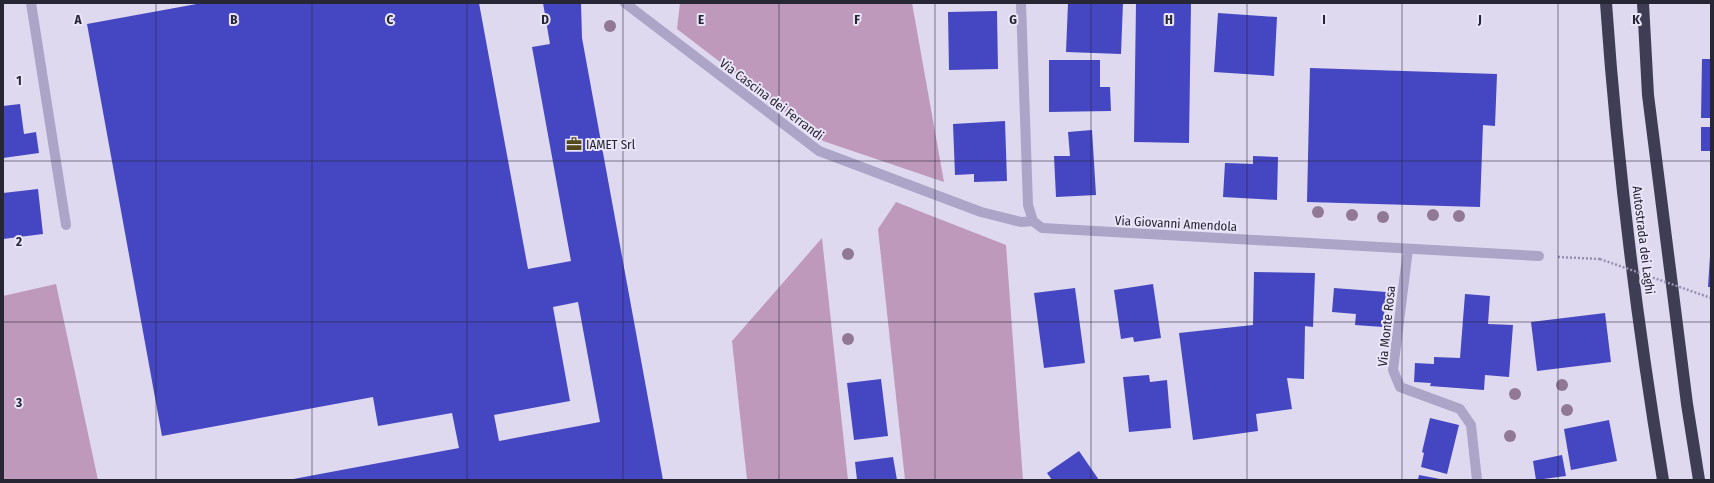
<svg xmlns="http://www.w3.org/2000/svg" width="1714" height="483" font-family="'Fira Sans Condensed',sans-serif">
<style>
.green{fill:#be99bc}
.building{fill:#4547c2;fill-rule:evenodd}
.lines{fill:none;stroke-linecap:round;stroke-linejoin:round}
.path{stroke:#9690b3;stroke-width:2.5;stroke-dasharray:2 2;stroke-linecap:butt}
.minor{stroke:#aca5c7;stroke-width:10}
.motorway{stroke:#3f3d54;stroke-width:12}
.path-bridge{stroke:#9690b3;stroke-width:2.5;stroke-dasharray:2 2;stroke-linecap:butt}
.tree{fill:#917996}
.grid{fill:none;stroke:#272634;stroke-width:1;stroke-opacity:0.55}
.labels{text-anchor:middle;stroke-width:4;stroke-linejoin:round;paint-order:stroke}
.street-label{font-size:13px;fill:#272634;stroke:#eae5f8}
.poi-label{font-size:13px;fill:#272634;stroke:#eae5f8;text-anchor:start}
.grid-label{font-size:13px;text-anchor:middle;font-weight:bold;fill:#272634;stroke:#eae5f8;stroke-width:4;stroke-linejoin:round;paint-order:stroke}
</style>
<rect width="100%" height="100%" fill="#dfd9f0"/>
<path class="green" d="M680,3H912L944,182L823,141L677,29Z
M896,202L1006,245L1023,480H905L878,229Z
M822,238L848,480H747L732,341Z
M56,284L98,480H3V296Z"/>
<path class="building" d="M202,3H479L528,269L571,261L532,47L550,44L543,3H581L582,38L663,480H288L459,448L452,413L378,426L373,397L162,436L87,24ZM578,302L600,422L499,441L494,415L570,401L553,307Z
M1068,3H1123L1121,54L1066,52Z
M1136,3H1191L1189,143L1134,142Z
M997,11L998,69L949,70L948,12Z
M1218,13L1277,17L1274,76L1214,72Z
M1702,59H1711V118H1701Z
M1049,60H1100V87H1110L1111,111L1049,112Z
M1310,68L1497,74L1495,126L1483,125L1480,207L1307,202Z
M20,104L24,134L36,132L39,153L3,158V106Z
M1005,121L1007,181L974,182V174L955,175L953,124Z
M1701,127H1711V151H1701Z
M1092,130L1096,195L1056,197L1054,156H1070L1068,132Z
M1253,156L1278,157L1277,200L1223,197L1225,163L1253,164Z
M38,189L43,234L3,239V193Z
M1710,256H1711V287H1708Z
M1254,272L1315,273L1313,327L1305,326L1304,379L1287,378L1292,409L1256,414L1258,431L1193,440L1179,333L1253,325Z
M1153,284L1161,338L1134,342L1133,337L1121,339L1114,290Z
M1075,288L1085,363L1044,368L1034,293Z
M1334,288L1386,292L1383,327L1355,325L1356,314L1332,312Z
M1465,294L1490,296L1488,324L1513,325L1509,377L1485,375L1484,390L1430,386L1431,383L1414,382L1415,363L1434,364V357L1460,358Z
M1605,313L1611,362L1537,371L1531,322Z
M1149,375L1150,382L1167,380L1171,428L1129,432L1123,377Z
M881,379L888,436L854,440L847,383Z
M1430,418L1459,425L1447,474L1421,467L1424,453L1422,452Z
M1609,420L1617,461L1571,470L1564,429Z
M1079,451L1099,480H1052L1047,473Z
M1562,455L1566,476L1536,480L1533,461Z
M893,457L897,480H857L855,462Z
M1419,475L1440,479V480H1418Z"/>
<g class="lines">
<path class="path" d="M1558,257L1600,259"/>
<path class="minor" d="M31,3L66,225
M625,3L819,151L981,212L1021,222L1033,221
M1021,3L1028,205L1033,221L1042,228L1539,256
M1408,249L1393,370L1400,387L1460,409L1471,425L1477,480"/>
<path class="motorway" d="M1606,3C1617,162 1637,323 1663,480
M1643,3L1648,95L1687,404L1699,480"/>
<path class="path-bridge" d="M1600,259L1711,298"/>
</g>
<g class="tree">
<circle cx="610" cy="26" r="6"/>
<circle cx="1318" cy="212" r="6"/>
<circle cx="1352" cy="215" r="6"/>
<circle cx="1433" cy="215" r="6"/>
<circle cx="1459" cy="216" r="6"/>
<circle cx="1383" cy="217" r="6"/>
<circle cx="848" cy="254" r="6"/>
<circle cx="848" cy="339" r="6"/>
<circle cx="1562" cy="385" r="6"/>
<circle cx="1515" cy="394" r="6"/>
<circle cx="1567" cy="410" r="6"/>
<circle cx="1510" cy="436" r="6"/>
</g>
<path class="grid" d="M156,3V480M312,3V480M467,3V480M623,3V480M779,3V480M935,3V480M1091,3V480M1247,3V480M1402,3V480M1558,3V480M3,161H1711M3,322H1711"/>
<defs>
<symbol id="office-bare" viewBox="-9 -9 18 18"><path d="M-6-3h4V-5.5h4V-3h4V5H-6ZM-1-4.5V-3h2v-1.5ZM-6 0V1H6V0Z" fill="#53491d" stroke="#eae5f8" stroke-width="2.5" paint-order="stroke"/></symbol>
</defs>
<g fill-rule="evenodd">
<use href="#office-bare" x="563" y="133" width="22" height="22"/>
</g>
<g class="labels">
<g class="street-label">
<text transform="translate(772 99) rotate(37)" y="5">Via Cascina dei Ferrandi</text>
<text transform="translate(1176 223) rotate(3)" y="5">Via Giovanni Amendola</text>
<text transform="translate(1644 240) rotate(83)" y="5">Autostrada dei Laghi</text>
<text transform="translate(1386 326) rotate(-84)" y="5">Via Monte Rosa</text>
</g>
<g class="poi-label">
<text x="586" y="149">IAMET Srl</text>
</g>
</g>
<g class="grid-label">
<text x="78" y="24">A</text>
<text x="234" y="24">B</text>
<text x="390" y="24">C</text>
<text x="545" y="24">D</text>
<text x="701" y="24">E</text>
<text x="857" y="24">F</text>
<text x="1013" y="24">G</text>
<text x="1169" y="24">H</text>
<text x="1324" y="24">I</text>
<text x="1480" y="24">J</text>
<text x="1636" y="24">K</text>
<text x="19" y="85">1</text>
<text x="19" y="246">2</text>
<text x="19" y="407">3</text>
</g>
<rect width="1714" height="483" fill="none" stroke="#272634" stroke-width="8"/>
</svg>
